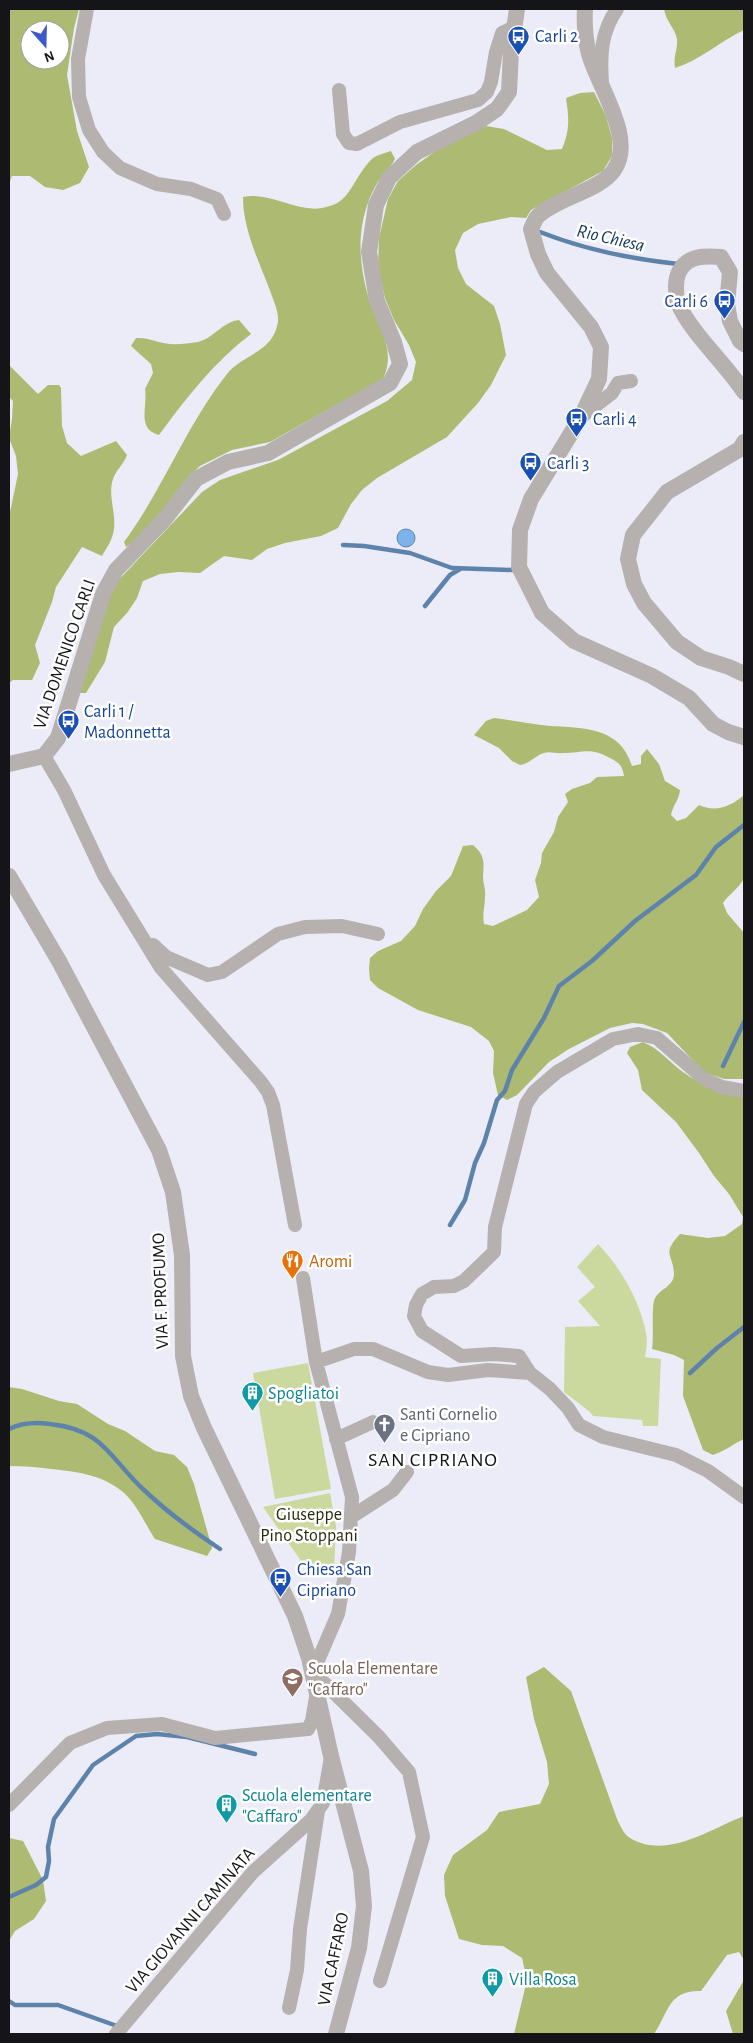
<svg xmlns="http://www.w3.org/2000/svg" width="753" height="2043" font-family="'Alegreya Sans',sans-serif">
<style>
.green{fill:#ccd99e}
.forest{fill:#acbb71;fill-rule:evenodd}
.water{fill:#7db2ea;stroke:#5e83ab}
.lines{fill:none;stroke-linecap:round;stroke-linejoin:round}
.stream{stroke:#5e83ab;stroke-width:4.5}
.minor{stroke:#b6b1af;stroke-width:14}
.tertiary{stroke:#b6b1af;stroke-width:16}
.labels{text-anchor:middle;stroke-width:5;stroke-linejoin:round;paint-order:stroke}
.transit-label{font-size:18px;fill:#164399;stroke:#fff;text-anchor:start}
.street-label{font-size:18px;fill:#151519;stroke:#fff}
.food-label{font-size:18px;fill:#c56008;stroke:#fff;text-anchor:start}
.culture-label{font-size:18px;fill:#0d838f;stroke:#fff;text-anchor:start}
.worship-label{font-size:18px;fill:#5b616d;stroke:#fff;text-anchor:start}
.park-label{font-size:18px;fill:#272c0c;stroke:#fff}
.education-label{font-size:18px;fill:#785e54;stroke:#fff;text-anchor:start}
.water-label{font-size:19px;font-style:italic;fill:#10365a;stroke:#fff}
.quarter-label{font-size:20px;letter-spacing:1px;fill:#151519;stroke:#fff}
</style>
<rect width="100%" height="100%" fill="#ebecf7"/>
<path class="green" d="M598,1244C621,1268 640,1301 646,1333C648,1341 646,1350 645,1357L661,1359L658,1426H643L642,1420L593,1416L590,1412L564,1392L565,1327L600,1326L578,1301L595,1287L577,1267Z
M308,1363L331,1489L275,1499L253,1373Z
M330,1493L336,1526L334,1572L311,1575L263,1507Z"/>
<path class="forest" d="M9,9H79L74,28L67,75L77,131L89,167L80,183L63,190L45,187L30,176H12L9,184ZM30,30H60V60H30Z
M664,9H744V30C720,41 701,60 675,68C673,56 678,49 677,39C675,28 666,22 664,9Z
M594,92L606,116L612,138V156L603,171L531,210L526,218L511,217L478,224L463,233L455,250L458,268L466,284L494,306L500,324L506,355L491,385L478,403L447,437L377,478L362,490L351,504L338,528L321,536L285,543L267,549L252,560L224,556L200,573L178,572L160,574L143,581L137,598L127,613L114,627L105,662L86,693H78L111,588L202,492L220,480L278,460L387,401L412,380L416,362L409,345L394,320L385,298L378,267L379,238L388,199L398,181L416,165L440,148L486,126L504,129L547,150L562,149C570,130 569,118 566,98L580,93Z
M391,151L395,159C391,167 385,171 381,177C369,195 363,214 361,235C359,254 363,280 369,299C378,327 397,349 383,379L270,442L232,450L200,466L189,476L173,500L136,540L126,547L124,542C163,489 186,426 227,374C242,354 274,353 278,321C279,311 272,297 269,288C258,259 243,229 243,197C271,191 300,215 326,207C330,206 337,204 340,201C351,194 360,169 373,158C377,155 385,153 391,151Z
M239,320L251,334C214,362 186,398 159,435C136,429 148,406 145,389L153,373L151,364L131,346L136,338C148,337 158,343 170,344C178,345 190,343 198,342C214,338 222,322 239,320Z
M9,365L38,394L48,385H59L61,388L62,426L67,443L81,456L116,441L127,455C124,464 116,470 113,479C107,497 118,516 113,534C111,542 106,549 102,556L82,547L56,587L52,602L35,645L40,663L32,680H13L9,683V517L18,474L16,456L9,438L12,419L13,401L9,397Z
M494,718C509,720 525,723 541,725C577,729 619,723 632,766L641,764V756L647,749L659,764L665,781L680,790C679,800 673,805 671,815L677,821L686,818L699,805C715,813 732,806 744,795C744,810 747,870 743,880C738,889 729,894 723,903L727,913L744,933V1079H724L704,1072L667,1033L643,1024L632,1023L610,1028L569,1049L549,1062L517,1095L507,1100L498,1095L493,1073L494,1051L489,1041L471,1027L418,1010L378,988L370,980L369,969L370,958L378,951L401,941L415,926L423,909L436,891L451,876L463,846L473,845C485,855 484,862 483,877C483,883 486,890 485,897C485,907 482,914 484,924L493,926L527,910L539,897L535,880L541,863L542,853L554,832L558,817L568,802L565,794L572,789L590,783L597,777L624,776C622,764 618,762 608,757C590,747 582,753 563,753C557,754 550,751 544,753C534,756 531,763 520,765L512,761L499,748L474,735L486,721Z
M643,1042C660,1049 669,1062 683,1072C701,1086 723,1091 744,1097V1439C733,1444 725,1451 713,1455L703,1450L683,1396L684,1360L674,1355L652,1349C654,1338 651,1305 655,1298C660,1289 674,1286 674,1274C673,1253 661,1255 680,1234L708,1238L725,1236L742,1224L743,1217L729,1194L714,1176L699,1153L676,1122L642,1090L638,1070L627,1053L630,1047Z
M9,1387L22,1389L59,1401L77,1404L108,1424L125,1431L155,1451L174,1455L187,1467L194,1484L212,1548L207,1556L155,1539C145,1524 137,1504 123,1492C101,1474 77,1472 51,1469C37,1467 23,1466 9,1466Z
M544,1667L571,1691L617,1819C620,1825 624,1835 630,1838C667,1860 710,1829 744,1816V1960L739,1952L727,1955L701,1991C668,1990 669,2012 654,2034H514L527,1980L522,1958L503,1946L482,1945L459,1939L445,1896L444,1875L453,1855L487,1830L499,1812L540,1804L549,1784L547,1762L534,1719L526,1677Z
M9,1838L23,1841L43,1880L46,1901L34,1919L15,1931L9,1941Z
M744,1980V2034H733L726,2011Z"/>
<path class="water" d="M397 538a9 9 0 1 1 18 0a9 9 0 1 1-18 0Z"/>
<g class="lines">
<path class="stream" d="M540,232C583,249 631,259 678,264
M343,545L364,546L410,553L452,568L512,570
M425,606L450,575L460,569
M723,1066L744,1022
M450,1225L465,1200L475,1163L484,1143L497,1100L505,1091L512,1070L544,1018L559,986L592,961L635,921L696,875L716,847L744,825
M690,1373L717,1348L744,1327
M9,1429C21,1423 37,1422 50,1424C105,1430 109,1458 144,1490C167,1512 193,1531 220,1549
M9,1897L36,1885L46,1877L49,1861L48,1847L54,1819L93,1765L136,1736L157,1734L187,1737L255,1754
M9,2001L15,2005H58L117,2026L119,2029"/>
<path class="minor" d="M87,9L78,59L79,97L89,130L103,152L120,168L157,184L191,189L217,199L224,214
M602,82C600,55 601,32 617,9
M339,90L343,134L349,143L357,144L400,122L478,100L487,92L491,82L496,52L502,33L514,27
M581,417L612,393L618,383L631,381
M44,756L64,790L104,875L161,968L261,1082L268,1092L273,1105L295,1225
M153,945L166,957L208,975L222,972L278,934L305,927L342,926L378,934
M303,1278L316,1362L352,1497L349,1552L338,1614L313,1672L379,1737L409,1772L423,1837L380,1981
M316,1362L354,1349H373L428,1372L448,1375L488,1370L530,1373L550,1389L568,1408L579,1425L603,1437L676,1455L708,1471L744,1497
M530,1373L519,1356L494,1354L461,1356L422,1331L414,1316L416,1305L422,1294L434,1287L454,1286L464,1281L494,1252L495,1227L526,1104L534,1092L557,1072L613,1039L638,1034L657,1038L703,1078L722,1087L744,1091
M336,1439L373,1422
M351,1517L393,1490L407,1472
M9,1805L70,1743L107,1728L162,1724L215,1738L308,1729L312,1721L316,1697
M289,2008L297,1970L300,1929L318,1811
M116,2034L253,1872L311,1820L323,1803L331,1757"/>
<path class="tertiary" d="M585,9C584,25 585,38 589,54C598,86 636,139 614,170C601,190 557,198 538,216C535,219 533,225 531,229L538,254L547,273L591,327L601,347L599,379L581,417L531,499L520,530L519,567L542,613L574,641L652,676L689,698L713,724L728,732L744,737
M744,344L740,341L730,321L727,304L730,272L721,257C705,256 689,255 680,270C675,278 675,293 678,303C690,332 726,364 744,392
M744,442L740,449L667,492L633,535L628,559L634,584L644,603L677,642L701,658L729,667L744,674
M9,764L44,756L58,738L103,594L116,570L164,520L196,479L228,462L268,453L390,383L400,364L394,342L377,301L369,252L376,205L389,178L417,152L476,123L497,109L509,92L511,51L517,9
M9,876L59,961L159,1150L173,1192L182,1255L183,1356L191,1396L204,1428L295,1616L309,1658L331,1756L361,1871L364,1906L359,1948L336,2034"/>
</g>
<defs>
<symbol id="bus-pin" viewBox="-11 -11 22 30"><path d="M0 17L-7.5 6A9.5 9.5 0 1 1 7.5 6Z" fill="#1a4fb4" stroke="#fff"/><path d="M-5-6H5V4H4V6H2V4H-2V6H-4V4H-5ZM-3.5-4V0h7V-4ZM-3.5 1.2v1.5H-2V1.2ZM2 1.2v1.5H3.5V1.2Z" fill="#fff"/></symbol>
<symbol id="restaurant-pin" viewBox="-11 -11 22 30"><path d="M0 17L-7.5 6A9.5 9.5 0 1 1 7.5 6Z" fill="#e8710a" stroke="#fff"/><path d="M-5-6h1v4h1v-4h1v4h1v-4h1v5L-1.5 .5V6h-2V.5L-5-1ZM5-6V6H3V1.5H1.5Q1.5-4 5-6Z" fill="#fff"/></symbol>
<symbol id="building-pin" viewBox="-11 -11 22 30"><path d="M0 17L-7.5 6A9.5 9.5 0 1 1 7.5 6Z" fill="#0f9aa8" stroke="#fff"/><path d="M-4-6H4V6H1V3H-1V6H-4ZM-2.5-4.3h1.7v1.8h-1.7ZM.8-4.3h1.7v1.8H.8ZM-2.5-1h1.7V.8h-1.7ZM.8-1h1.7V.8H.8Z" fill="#fff"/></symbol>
<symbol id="church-pin" viewBox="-11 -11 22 30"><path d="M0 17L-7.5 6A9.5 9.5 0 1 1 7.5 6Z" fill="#6b7280" stroke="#fff"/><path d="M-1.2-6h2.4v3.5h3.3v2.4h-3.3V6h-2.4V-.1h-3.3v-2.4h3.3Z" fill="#fff"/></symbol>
<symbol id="school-pin" viewBox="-11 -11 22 30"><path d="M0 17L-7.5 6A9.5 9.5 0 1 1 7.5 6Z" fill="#8d6e63" stroke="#fff"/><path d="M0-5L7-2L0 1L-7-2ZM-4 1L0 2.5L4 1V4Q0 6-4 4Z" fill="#fff"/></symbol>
</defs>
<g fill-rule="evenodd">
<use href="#bus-pin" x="506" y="24" width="25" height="34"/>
<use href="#bus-pin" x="712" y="288" width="25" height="34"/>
<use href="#bus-pin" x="564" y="406" width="25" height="34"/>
<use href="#bus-pin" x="518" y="450" width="25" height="34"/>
<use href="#bus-pin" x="56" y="708" width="25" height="34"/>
<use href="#restaurant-pin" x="280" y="1248" width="25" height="34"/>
<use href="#building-pin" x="240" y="1380" width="25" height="34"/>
<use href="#church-pin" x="372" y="1412" width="25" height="34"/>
<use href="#bus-pin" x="268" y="1566" width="25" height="34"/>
<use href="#school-pin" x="280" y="1666" width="25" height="34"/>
<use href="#building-pin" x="214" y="1792" width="25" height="34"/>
<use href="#building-pin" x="480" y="1966" width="25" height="34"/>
</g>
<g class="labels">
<g class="transit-label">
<text x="535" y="42">Carli 2</text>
<text x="708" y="307" text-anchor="end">Carli 6</text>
<text x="593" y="425">Carli 4</text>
<text x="547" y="469">Carli 3</text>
<text x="84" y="717">Carli 1 /<tspan x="84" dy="21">Madonnetta</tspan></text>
<text x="297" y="1575">Chiesa San<tspan x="297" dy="21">Cipriano</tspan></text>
</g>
<g class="street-label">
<text transform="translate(64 654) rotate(-71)" y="6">VIA DOMENICO CARLI</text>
<text transform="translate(160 1291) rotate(-92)" y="6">VIA F. PROFUMO</text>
<text transform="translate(190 1920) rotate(-49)" y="6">VIA GIOVANNI CAMINATA</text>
<text transform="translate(333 1959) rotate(-78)" y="6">VIA CAFFARO</text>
</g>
<g class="food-label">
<text x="309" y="1267">Aromi</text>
</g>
<g class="culture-label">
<text x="268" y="1399">Spogliatoi</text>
<text x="242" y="1801">Scuola elementare<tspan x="242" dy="21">"Caffaro"</tspan></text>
<text x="509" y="1985">Villa Rosa</text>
</g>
<g class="worship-label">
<text x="400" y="1420">Santi Cornelio<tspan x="400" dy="21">e Cipriano</tspan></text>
</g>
<g class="park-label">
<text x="309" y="1520">Giuseppe<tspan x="309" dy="21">Pino Stoppani</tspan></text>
</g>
<g class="education-label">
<text x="308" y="1674">Scuola Elementare<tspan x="308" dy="21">"Caffaro"</tspan></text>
</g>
<g class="water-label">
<text transform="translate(611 237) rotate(13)" y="7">Rio Chiesa</text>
</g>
<g class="quarter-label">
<text x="433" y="1466">SAN CIPRIANO</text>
</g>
</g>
<rect width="753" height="2043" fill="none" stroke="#151519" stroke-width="20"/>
<g transform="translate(45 45) rotate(160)"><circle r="24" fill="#ffffff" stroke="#a1a1a3"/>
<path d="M0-4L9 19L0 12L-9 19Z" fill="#3a59cb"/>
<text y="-8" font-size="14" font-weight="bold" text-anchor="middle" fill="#151519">N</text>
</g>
</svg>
